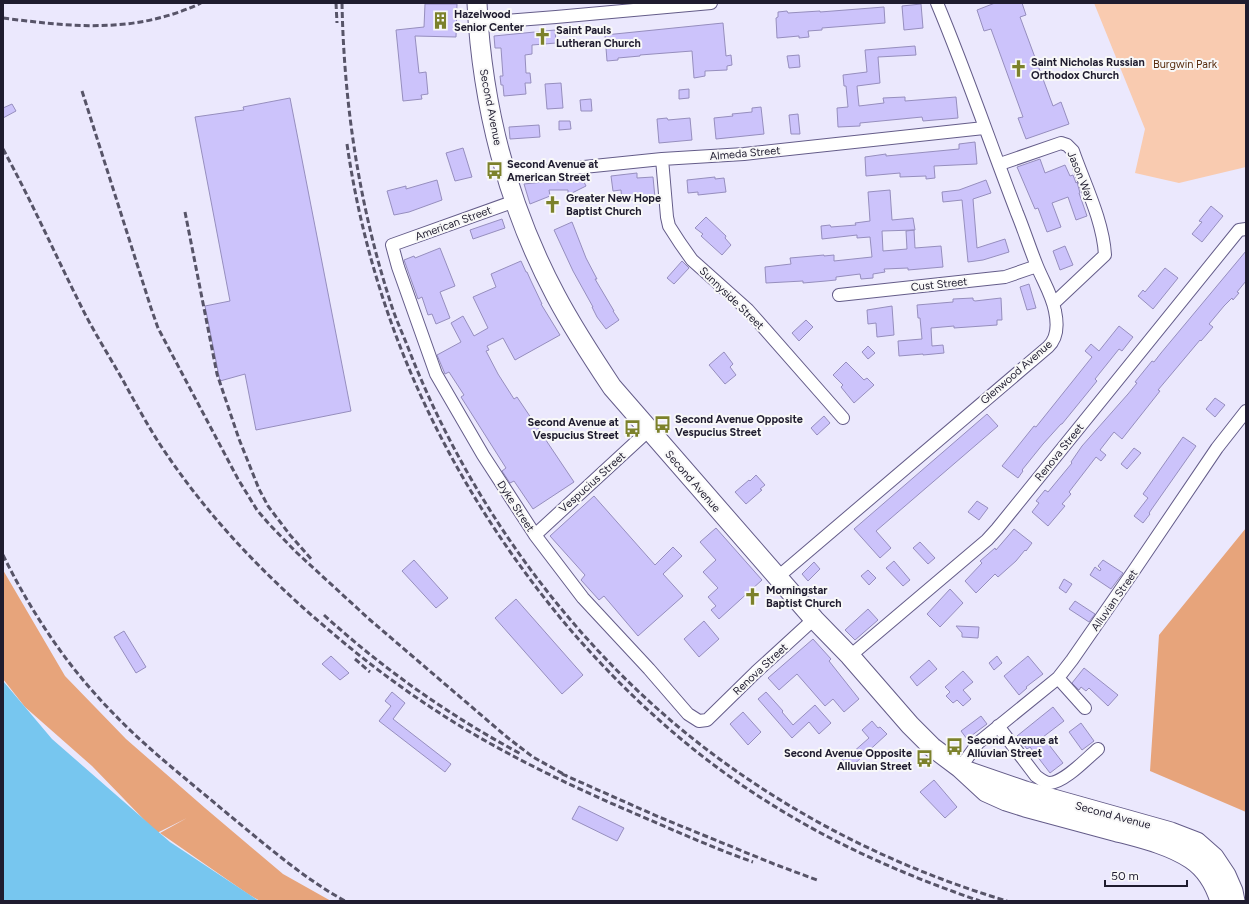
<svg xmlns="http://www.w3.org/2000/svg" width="1249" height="904" font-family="Figtree,sans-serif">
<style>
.green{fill:#f9cbb0}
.forest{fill:#e7a47b}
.water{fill:#77c6ef}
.building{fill:#ccc3fb;stroke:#968ebe}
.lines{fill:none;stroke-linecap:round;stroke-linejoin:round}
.minor-casing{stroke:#645c89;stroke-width:14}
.primary-casing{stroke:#645c89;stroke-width:21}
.minor{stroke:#fff;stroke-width:12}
.primary{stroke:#fff;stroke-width:19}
.rail{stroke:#575468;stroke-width:3;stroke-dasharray:6 3;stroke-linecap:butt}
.labels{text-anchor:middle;stroke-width:4;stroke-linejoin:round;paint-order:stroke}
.poi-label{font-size:11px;font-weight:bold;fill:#1f1c2f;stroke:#f8f8f8;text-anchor:start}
.park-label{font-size:11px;fill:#592d0f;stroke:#f8f8f8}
.street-label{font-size:11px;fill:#1f1c2f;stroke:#f8f8f8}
</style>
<rect width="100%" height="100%" fill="#ebe8fd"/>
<path class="green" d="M1094,3H1246V167L1179,183L1135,173L1145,129Z"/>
<path class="forest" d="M1246,528V812L1150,771L1159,635Z
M3,570L65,676L126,739L205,808L283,874L331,901H260L248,894L160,833L187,818L157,833L92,766L25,707L3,679Z"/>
<path class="water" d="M3,681L52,739L170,842L259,901H3Z"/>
<path class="building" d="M995,3H1022L1026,15L1020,17L1053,106L1061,102L1069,124L1026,139L1018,118L1023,117L991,29L984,31L977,10Z
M425,4H457L456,37L415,36L419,73L426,72L428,94L421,95L422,99L403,101L396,30L424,27Z
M921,4L923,28L904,30L902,6Z
M884,7L885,23L822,28V30L808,31L809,37L799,38V36L777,38L776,18L778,17V12L787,11L788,13L820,11V12Z
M723,23L726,56L731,55L732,65L727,66V70L705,71V76L694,78L692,51L640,55V56L618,58V60L607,61L605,35Z
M555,30L556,43L532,45V54L525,55L526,73H530L531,83H525L526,94L504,96L503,85H501L500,76H503L501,48H495L494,36Z
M915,46L916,55L878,57L880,83L857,86L859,106L884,103L883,98L905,97V101L956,97L958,118L923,121L922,117L860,123V126L838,127L837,108L848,107L846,86H844L843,75L867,72L865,50Z
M799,55L800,67L789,68L787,56Z
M561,83L563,108L547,109L545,84Z
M689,89V98L679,99V90Z
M290,98L351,411L256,430L245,374L220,381L205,306L230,301L195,117L244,110L243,107Z
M591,99L592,111H581L580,100Z
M12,104L16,111L3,118V108Z
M761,107L764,134L716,139L714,118L733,116L732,114L752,112V108Z
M798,114L800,134H791L789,115Z
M667,118L668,120L690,118L692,140L659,143L657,119Z
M559,121H570L571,129L559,130Z
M539,125L540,137L510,139L509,127Z
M975,142L977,164L934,166L935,178L926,179V176L900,177V173L866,176L865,157L886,154V156L959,149V144Z
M463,148L472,177L455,181L446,153Z
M1040,159L1045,173L1065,165L1070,176L1073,175L1076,183L1077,182L1080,193H1079L1087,216L1076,220L1068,197L1052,203L1061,227L1047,232L1038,208L1035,209L1017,167Z
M637,173V178L653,177L655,198L622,201L621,190L613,191L611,176Z
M715,177V179L724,178L726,192L698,195V192L688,193L687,180Z
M582,178L586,186L568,195V190H549L550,196L530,204L524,184Z
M437,180L442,200L409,212L394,215L387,191L406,186V189Z
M986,180L991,193L973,199L977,248L1005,239L1009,252L983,260L968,262L962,200L943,202L942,192L959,190Z
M890,190L892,220L913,218L915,230L882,231L883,251L907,249L906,231L914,230L915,248L941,246L943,267L908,270V268L884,269L885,272L873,274V278L861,279L860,274L836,277V280L826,281L803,283V281L766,283L765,267L791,264L790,258L824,255V256L834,255V261L872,257L870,237L857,238V235L822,239L821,226L830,225L831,227L856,225L855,223L870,221L868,192Z
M1211,206L1223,216L1202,242L1192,234L1202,222L1199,221Z
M706,217L726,236L725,238L731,245L722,255L701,236L703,234L695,228Z
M502,219L505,228L473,239L470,230Z
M572,222L586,258L597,279H595L614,311H613L619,320L606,329L597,317L592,307H593L573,271L554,230Z
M1065,246L1073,265L1060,270L1053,251Z
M440,248L455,286L440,292L450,318L436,324L432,314L428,315L422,297L418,299L404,260L414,256L415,258Z
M1246,251V281L1237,292L1239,293L1233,300L1232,298L1224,306L1209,324L1213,327L1201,341L1200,340L1158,390L1160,391L1122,439L1114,432L1100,450L1106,455L1101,461L1096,457L1069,492L1071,494L1062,504L1065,506L1048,526L1032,512L1039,503L1036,501L1045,490L1048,492L1072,463L1071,462L1082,446L1128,394L1137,383L1135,382L1152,361L1154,362L1161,353Z
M521,261L526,272H527L531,281L542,304H541L560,335L515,360L503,338L487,346L489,350L486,351L498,374L514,399L517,397L574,482L533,509L514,481L510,483L502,471L506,468L461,397L464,395L449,372L445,374L437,355L461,342L451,323L463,316L474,336L488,328L473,297L496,287L491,274Z
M682,261L689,268L674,284L667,278Z
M1165,268L1178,278L1153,309L1138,296L1143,290L1145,292Z
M1029,284L1036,308L1027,310L1020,287Z
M973,298V300L975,301L1001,298L1002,320H997V325L954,328V326L931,328L932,346L943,345L944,353L923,355V354L899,356L898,341L922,339L920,318H918L917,305L953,302V299Z
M892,306L894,335L877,337L876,323L868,324L867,310Z
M806,320L813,327L799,341L792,333Z
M1119,326L1133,337L1122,351L1119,349L1095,379L1097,381L1062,424H1061L1043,444L1022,470L1023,471L1018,478L1002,466L1034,426L1036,427L1092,357L1085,351L1091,344L1099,351Z
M868,346L875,353L868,359L862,352Z
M724,352L733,364L730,367L736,375L725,384L709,365Z
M846,362L864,380L867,378L874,385L854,403L841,387L843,385L833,375Z
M1215,398L1225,405L1215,417L1206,409Z
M987,414L998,426L876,531L891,548L880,558L854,529Z
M824,416L830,423L817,435L811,428Z
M1183,437L1196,446L1149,513L1150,514L1143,523L1134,516L1148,498L1143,494Z
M1134,448L1141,453L1127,469L1121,464Z
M756,475L765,485L760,489L762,490L746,504L735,492L749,480L750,481Z
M594,496L655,565L673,547L682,556L663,574L683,596L638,636L604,596L599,600L581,580L585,575L550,536Z
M977,501L988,508L979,520L968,512Z
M716,528L762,580L719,619L711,610L716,606L708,597L718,588L703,572L716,560L700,542Z
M1014,529L1032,543L1026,551L1025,550L1016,561L998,577L995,574L976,593L965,581L982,563L980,561L995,548L996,550Z
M920,542L935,558L928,564L913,548Z
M414,560L448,598L436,608L402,571Z
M1103,560L1123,573L1111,589L1090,575L1095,567L1100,571L1101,569L1098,566Z
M894,561L910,580L903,586L886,568Z
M814,562L820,569L808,581L802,574Z
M868,570L876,578L869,585L861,576Z
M1064,579L1072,584L1066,593L1059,588Z
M950,589L963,603L940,627L927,614Z
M516,599L583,675L562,694L495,618Z
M1075,601L1095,614L1089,622L1069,609Z
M868,609L878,620L855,640L845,630Z
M704,621L719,639L699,657L684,639Z
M956,626L979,627L978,638L962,637V633Z
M124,631L146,667L136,673L114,637Z
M813,639L831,659L829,661L859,699L844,712L833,699L825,706L797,674L779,690L768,678Z
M331,656L349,673L340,680L322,664Z
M997,656L1002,663L994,670L989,663Z
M1028,656L1043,674L1026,687L1027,688L1019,695L1004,676Z
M929,660L937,669L917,686L910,677Z
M1084,668L1118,695L1108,706L1089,688L1086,691L1081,687L1079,690L1072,683Z
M963,671L973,682L963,690L971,699L963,706L957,700L953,703L946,696L950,692L945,687Z
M392,692L405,703L393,719L451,764L445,772L379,721L391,706L385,701Z
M766,692L783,711L782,712L793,725L815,705L831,723L819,734L809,722L792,738L758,699Z
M1053,707L1064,721L1043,737L1063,763L1050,773L1030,747L1027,749L1017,736Z
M743,712L761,732L748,745L730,724Z
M981,716L987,724L967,739L961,731Z
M872,721L878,728L880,727L887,734L850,768L840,757L849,750L852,753L869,738L862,730Z
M1081,723L1094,741L1082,750L1069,732Z
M934,780L957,807L945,818L920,792Z
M579,806L624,828L617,841L572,819Z"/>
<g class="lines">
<defs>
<path id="minor" d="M478,23L556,17L711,3
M662,159L667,217L669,226L680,243L692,260L748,310L843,418
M1000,164L1061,143L1067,145L1073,151C1084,183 1103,220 1105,255L1054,303
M506,175L662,159L744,154L984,128
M515,201L392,245L398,267L436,374L483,455L535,535L583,598L649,669L688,714L699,721L707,720L756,672L814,619
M839,295L1005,277L1037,266
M535,535L649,430
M779,576L1048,347C1058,338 1058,325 1055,311C1052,295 1043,281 1037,266C1030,249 1024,230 1017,213C990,143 966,72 937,3
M850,656L987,540L997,529L1239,230L1246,229
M1058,678L1085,708
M998,726L1036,776C1040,779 1045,783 1050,783C1065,782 1087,758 1098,749
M960,768L978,743L1058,678L1072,660L1135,569L1217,448L1246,411"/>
<path id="primary" d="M477,3C482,105 508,206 556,296C573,328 592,357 612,387L814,619L850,656L910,725L932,747L960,768L986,792L1006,801L1025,807C1055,815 1084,823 1114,831C1140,838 1168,844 1191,859C1206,869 1215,885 1220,901
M967,771L1025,791L1171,832L1197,842L1214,857L1226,875L1233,891L1235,901"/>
</defs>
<use href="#minor" class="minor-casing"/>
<use href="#primary" class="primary-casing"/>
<use href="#minor" class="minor"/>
<use href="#primary" class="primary"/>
<path class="rail" d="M336,3L337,23
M342,3C344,107 360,211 393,310C398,324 404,337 409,350C473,514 587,666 732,768C815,827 909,872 1007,901
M3,18C73,27 135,34 201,3
M82,91L151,308L158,328L238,479L257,510L269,524L296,552L369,619L508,738L533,757L567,776
M347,144C373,325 451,488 568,627C625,693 689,752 763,799C831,843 904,875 980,901
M3,149C31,200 54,252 80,304C93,331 110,357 125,384C137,406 149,428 163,449C209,518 266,577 330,631C372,667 417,700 465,729C522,763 582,791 643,817C680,833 716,849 753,862
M185,212L217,374L239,439L259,489L268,506L290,535L312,560
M3,555C31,612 67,666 111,711C147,749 189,781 229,815C266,845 303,878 345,901
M324,615C383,669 450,716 521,754
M355,659L370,672
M562,774L659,817L774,864L817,880"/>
</g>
<defs>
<symbol id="building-bare" viewBox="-9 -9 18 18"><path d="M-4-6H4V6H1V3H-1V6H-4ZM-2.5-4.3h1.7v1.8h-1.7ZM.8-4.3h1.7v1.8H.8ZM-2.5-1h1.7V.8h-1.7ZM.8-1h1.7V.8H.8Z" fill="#7c812b" stroke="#f8f8f8" stroke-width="2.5" paint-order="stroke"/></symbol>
<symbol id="church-bare" viewBox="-9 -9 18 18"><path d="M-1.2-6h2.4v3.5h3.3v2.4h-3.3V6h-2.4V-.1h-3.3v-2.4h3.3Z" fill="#7c812b" stroke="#f8f8f8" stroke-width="2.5" paint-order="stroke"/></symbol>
<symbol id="bus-bare" viewBox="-9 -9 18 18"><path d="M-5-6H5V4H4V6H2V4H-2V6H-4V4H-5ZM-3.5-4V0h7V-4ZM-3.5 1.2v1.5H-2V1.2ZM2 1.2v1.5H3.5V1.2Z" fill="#7c812b" stroke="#f8f8f8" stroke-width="2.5" paint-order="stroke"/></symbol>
</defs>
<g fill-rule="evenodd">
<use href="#building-bare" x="428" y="8" width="25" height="25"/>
<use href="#church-bare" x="530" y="24" width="25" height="25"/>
<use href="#church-bare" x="1006" y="56" width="25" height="25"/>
<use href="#bus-bare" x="482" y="158" width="25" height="25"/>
<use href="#church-bare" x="540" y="192" width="25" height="25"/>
<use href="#bus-bare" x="650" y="412" width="25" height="25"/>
<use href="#bus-bare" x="620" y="416" width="25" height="25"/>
<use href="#church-bare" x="740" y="584" width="25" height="25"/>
<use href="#bus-bare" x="942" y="734" width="25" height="25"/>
<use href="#bus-bare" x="912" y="746" width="25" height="25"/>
</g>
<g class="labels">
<g class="poi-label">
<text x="454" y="18">Hazelwood<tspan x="454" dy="13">Senior Center</tspan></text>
<text x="556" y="34">Saint Pauls<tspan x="556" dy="13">Lutheran Church</tspan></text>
<text x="1031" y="66">Saint Nicholas Russian<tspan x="1031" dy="13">Orthodox Church</tspan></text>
<text x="507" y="168">Second Avenue at<tspan x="507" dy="13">American Street</tspan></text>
<text x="566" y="202">Greater New Hope<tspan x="566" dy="13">Baptist Church</tspan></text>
<text x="675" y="423">Second Avenue Opposite<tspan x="675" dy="13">Vespucius Street</tspan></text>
<text x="619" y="426" text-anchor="end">Second Avenue at<tspan x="619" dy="13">Vespucius Street</tspan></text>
<text x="766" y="594">Morningstar<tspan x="766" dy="13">Baptist Church</tspan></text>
<text x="967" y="744">Second Avenue at<tspan x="967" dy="13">Alluvian Street</tspan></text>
<text x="912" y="757" text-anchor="end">Second Avenue Opposite<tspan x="912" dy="13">Alluvian Street</tspan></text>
</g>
<g class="park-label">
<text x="1185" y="68">Burgwin Park</text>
</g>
<g class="street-label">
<text transform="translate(491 107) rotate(79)" y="4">Second Avenue</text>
<text transform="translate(745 153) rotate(-5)" y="4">Almeda Street</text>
<text transform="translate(1081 176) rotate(68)" y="4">Jason Way</text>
<text transform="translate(453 223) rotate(-20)" y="4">American Street</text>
<text transform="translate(939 284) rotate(-6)" y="4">Cust Street</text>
<text transform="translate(732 298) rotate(44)" y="4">Sunnyside Street</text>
<text transform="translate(1016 372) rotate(-41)" y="4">Glenwood Avenue</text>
<text transform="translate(1059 452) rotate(-51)" y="4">Renova Street</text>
<text transform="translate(693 481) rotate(49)" y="4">Second Avenue</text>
<text transform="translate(592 482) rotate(-42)" y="4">Vespucius Street</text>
<text transform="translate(516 506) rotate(57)" y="4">Dyke Street</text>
<text transform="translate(1114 600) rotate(-55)" y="4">Alluvian Street</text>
<text transform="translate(760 669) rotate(-43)" y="4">Renova Street</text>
<text transform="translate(1113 815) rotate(15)" y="4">Second Avenue</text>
</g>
</g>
<rect width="1249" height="904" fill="none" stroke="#1f1c2f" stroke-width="8"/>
<path d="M1105 880v6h82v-6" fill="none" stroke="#1f1c2f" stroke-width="2"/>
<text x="1111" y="880" font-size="12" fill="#1f1c2f" stroke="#f8f8f8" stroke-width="3" paint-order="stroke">50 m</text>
</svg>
